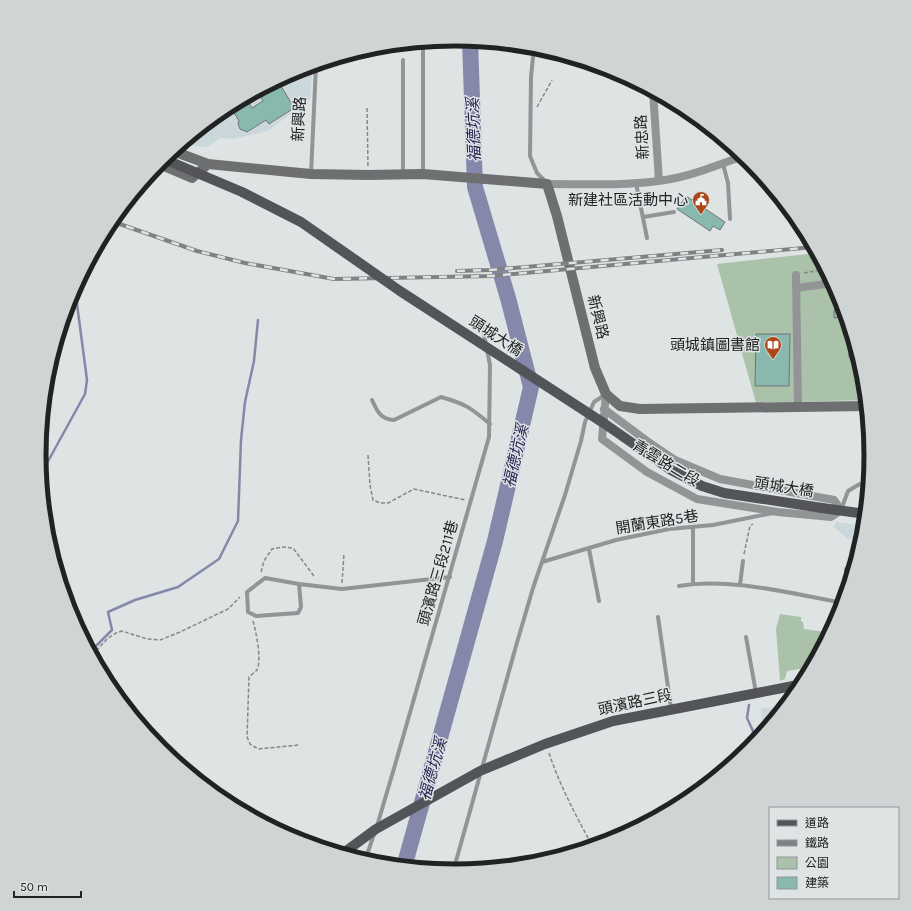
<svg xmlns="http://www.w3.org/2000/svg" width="911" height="911" font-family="Karla,'Noto Sans TC',sans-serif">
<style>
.built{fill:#cbd8db}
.green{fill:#aac2aa}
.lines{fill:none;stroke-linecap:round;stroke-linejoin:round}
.stream{stroke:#8688ab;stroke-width:2.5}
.river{stroke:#8688ab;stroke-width:16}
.building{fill:#89b9ae;stroke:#6f7473}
.path{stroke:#848888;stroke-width:1.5;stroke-dasharray:4 2;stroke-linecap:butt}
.lane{stroke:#929495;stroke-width:4}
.street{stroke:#929495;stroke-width:8}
.secondary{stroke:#6d6f70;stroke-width:10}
.primary{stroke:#525457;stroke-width:10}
.rail-casing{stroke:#7e8282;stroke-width:4}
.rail{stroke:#dee3e4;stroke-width:2.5;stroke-dasharray:8;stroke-linecap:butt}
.primary-bridge{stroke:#525457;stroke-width:10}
.labels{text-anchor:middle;stroke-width:3;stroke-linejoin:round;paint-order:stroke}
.street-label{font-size:15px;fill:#212323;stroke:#dee3e4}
.poi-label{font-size:15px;fill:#212323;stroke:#dee3e4;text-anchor:end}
.water-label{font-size:16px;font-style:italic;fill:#282554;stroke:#dee3e4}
.rim{fill:none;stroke:#212323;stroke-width:5}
</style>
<rect width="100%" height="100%" fill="#dee3e4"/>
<path class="built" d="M313,66L310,99L268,131L233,139L220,138L207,147L180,145L224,109L296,71Z
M836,522L865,526L864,537L861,548L856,544V539H848L834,527Z
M787,705L763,734L761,709Z"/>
<path class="green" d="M817,253L840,296L864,374L867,400L756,403L717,264Z
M780,614L801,617V621L803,622L804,629L825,632V639L816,640L819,655L812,667L787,671L785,679L780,681L776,629Z"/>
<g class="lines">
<path class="stream" d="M41,474L85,394L87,380L75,289
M90,652L112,630L108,612L135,600L178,587L219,559L238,521L241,440L245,402L254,361L258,320
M749,705L747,718L753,731L751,749"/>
<path class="river" d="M404,867L495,541L531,387L508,298L475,187L470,40"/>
</g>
<path class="building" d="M285,77L281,86L294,108L269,124L266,120L247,132L240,129L238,124L239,121L230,106L246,98L252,108L263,101L258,91Z
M686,196L725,222L720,230L713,226L710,231L677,209Z
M844,308L846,316L834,318V310Z
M756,334H790L789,386H755Z
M857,350L859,357L851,361L848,354Z"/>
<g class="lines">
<path class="path" d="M537,107L552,80
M367,108L368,166
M804,273L826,269
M368,455L370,485L373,500L380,503H388L414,489L465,500
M744,554L750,526L753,524
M261,572L264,561L272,549L282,547L293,548L314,576
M342,583L344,554
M253,621C256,632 262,659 257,670C255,672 251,675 249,677L247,737L250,744L258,749L299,745
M92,655L108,638L116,633L122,631L147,639L160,640L180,632L228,609L240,597
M549,753C560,786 576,816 593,847"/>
<path class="lane" d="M534,47L531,77L530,156L537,173L545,181
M403,60V174
M723,164L728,183L730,219
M311,174L316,65
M423,174V42
M636,183L647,238
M643,217L674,212
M372,400C377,411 381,420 394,420L441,397C466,404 471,408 490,424
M841,510L848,491L858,485L869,481
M693,527V584
M589,549L599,601
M542,562L616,540L669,529L713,525L773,513
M846,569L848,589
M299,584L301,607L298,613L256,616L248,612L247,592L265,578L299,584L342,589L450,577
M740,585L743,561
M679,586C731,577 792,594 844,603
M658,617L671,708
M746,637L756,693
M377,826L395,765L489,437L490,365L481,319
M365,861L374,834
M453,872L516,646L533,588L565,495L581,441L585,422L594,402L606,394"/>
<path class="street" d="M653,91L659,181
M547,184C584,184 622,186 658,181C688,178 716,165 744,156
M796,275L798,407
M796,288L833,283
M604,409L647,441L675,460L720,479L834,500L841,510L831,517L778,512L697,499L647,472L602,439L606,394"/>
<path class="secondary" d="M173,151L208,164L311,174L368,175L423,174L547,184L557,216L595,368L606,394L620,406L640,409L867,406
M159,164L192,178L208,164"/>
<path class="primary" d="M822,508L866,514
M342,854L376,829L480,771L545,744L613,721L803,684"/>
<defs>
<path id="rail" d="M111,221L197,251L245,263L334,279L491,276L814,247
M457,271L490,270L722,250"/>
</defs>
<use href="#rail" class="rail-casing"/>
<use href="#rail" class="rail"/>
<path class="primary-bridge" d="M164,159L242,192L301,222L400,291L605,424L671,470L702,486L724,493L822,508"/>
</g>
<defs>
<symbol id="civic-pin" viewBox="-11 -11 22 30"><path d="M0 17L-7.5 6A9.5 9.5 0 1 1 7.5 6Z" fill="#ac4719" stroke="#dee3e4"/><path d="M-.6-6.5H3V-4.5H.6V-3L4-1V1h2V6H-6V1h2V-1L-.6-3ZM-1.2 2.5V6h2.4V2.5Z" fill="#fff"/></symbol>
<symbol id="library-pin" viewBox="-11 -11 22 30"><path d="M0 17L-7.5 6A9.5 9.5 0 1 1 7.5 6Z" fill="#ac4719" stroke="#dee3e4"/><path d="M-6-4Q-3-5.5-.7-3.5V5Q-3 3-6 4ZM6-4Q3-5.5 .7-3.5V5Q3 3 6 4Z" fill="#fff"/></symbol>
</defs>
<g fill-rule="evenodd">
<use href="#civic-pin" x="691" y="190" width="20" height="27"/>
<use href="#library-pin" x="763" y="335" width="20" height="27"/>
</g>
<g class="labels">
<g class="street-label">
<text transform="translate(299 119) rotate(-87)" y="5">新興路</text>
<text transform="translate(642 137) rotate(-93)" y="5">新忠路</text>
<text transform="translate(598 317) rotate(76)" y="5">新興路</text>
<text transform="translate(496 336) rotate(33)" y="5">頭城大橋</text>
<text transform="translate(666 463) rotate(31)" y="5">青雲路二段</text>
<text transform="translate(784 487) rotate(9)" y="5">頭城大橋</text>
<text transform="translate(657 522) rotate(-9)" y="5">開蘭東路5巷</text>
<text transform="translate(438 573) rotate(-74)" y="5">頭濱路三段211巷</text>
<text transform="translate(635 702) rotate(-12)" y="5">頭濱路三段</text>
</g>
<g class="poi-label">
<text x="688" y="205">新建社區活動中心</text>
<text x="760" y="350">頭城鎮圖書館</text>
</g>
<g class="water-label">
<text transform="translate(473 130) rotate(-92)" y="6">福德坑溪</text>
<text transform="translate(515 456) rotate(-77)" y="6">福德坑溪</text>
<text transform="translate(432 769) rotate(-74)" y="6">福德坑溪</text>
</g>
</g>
<path d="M0 0H911V911H0ZM46 455a409 409 0 1 1 818 0a409 409 0 1 1-818 0Z" fill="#cfd4d5" fill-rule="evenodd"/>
<path class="rim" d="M46 455a409 409 0 1 1 818 0a409 409 0 1 1-818 0Z"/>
<rect x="769" y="807" width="130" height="92" fill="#dee3e4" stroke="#929697"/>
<rect x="777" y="820" width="20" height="6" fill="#525457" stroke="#929697"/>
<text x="805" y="827" font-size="12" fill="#212323">道路</text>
<rect x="777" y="840" width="20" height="6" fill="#7e8282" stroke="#929697"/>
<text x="805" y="847" font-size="12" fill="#212323">鐵路</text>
<rect x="777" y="857" width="20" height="12" fill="#aac2aa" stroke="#929697"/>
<text x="805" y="867" font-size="12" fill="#212323">公園</text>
<rect x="777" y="877" width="20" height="12" fill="#89b9ae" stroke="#929697"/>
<text x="805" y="887" font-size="12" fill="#212323">建築</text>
<path d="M14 891v6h67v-6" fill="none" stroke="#212323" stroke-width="2"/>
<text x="20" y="891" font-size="12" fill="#212323" stroke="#dee3e4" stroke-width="3" paint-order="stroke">50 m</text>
</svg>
